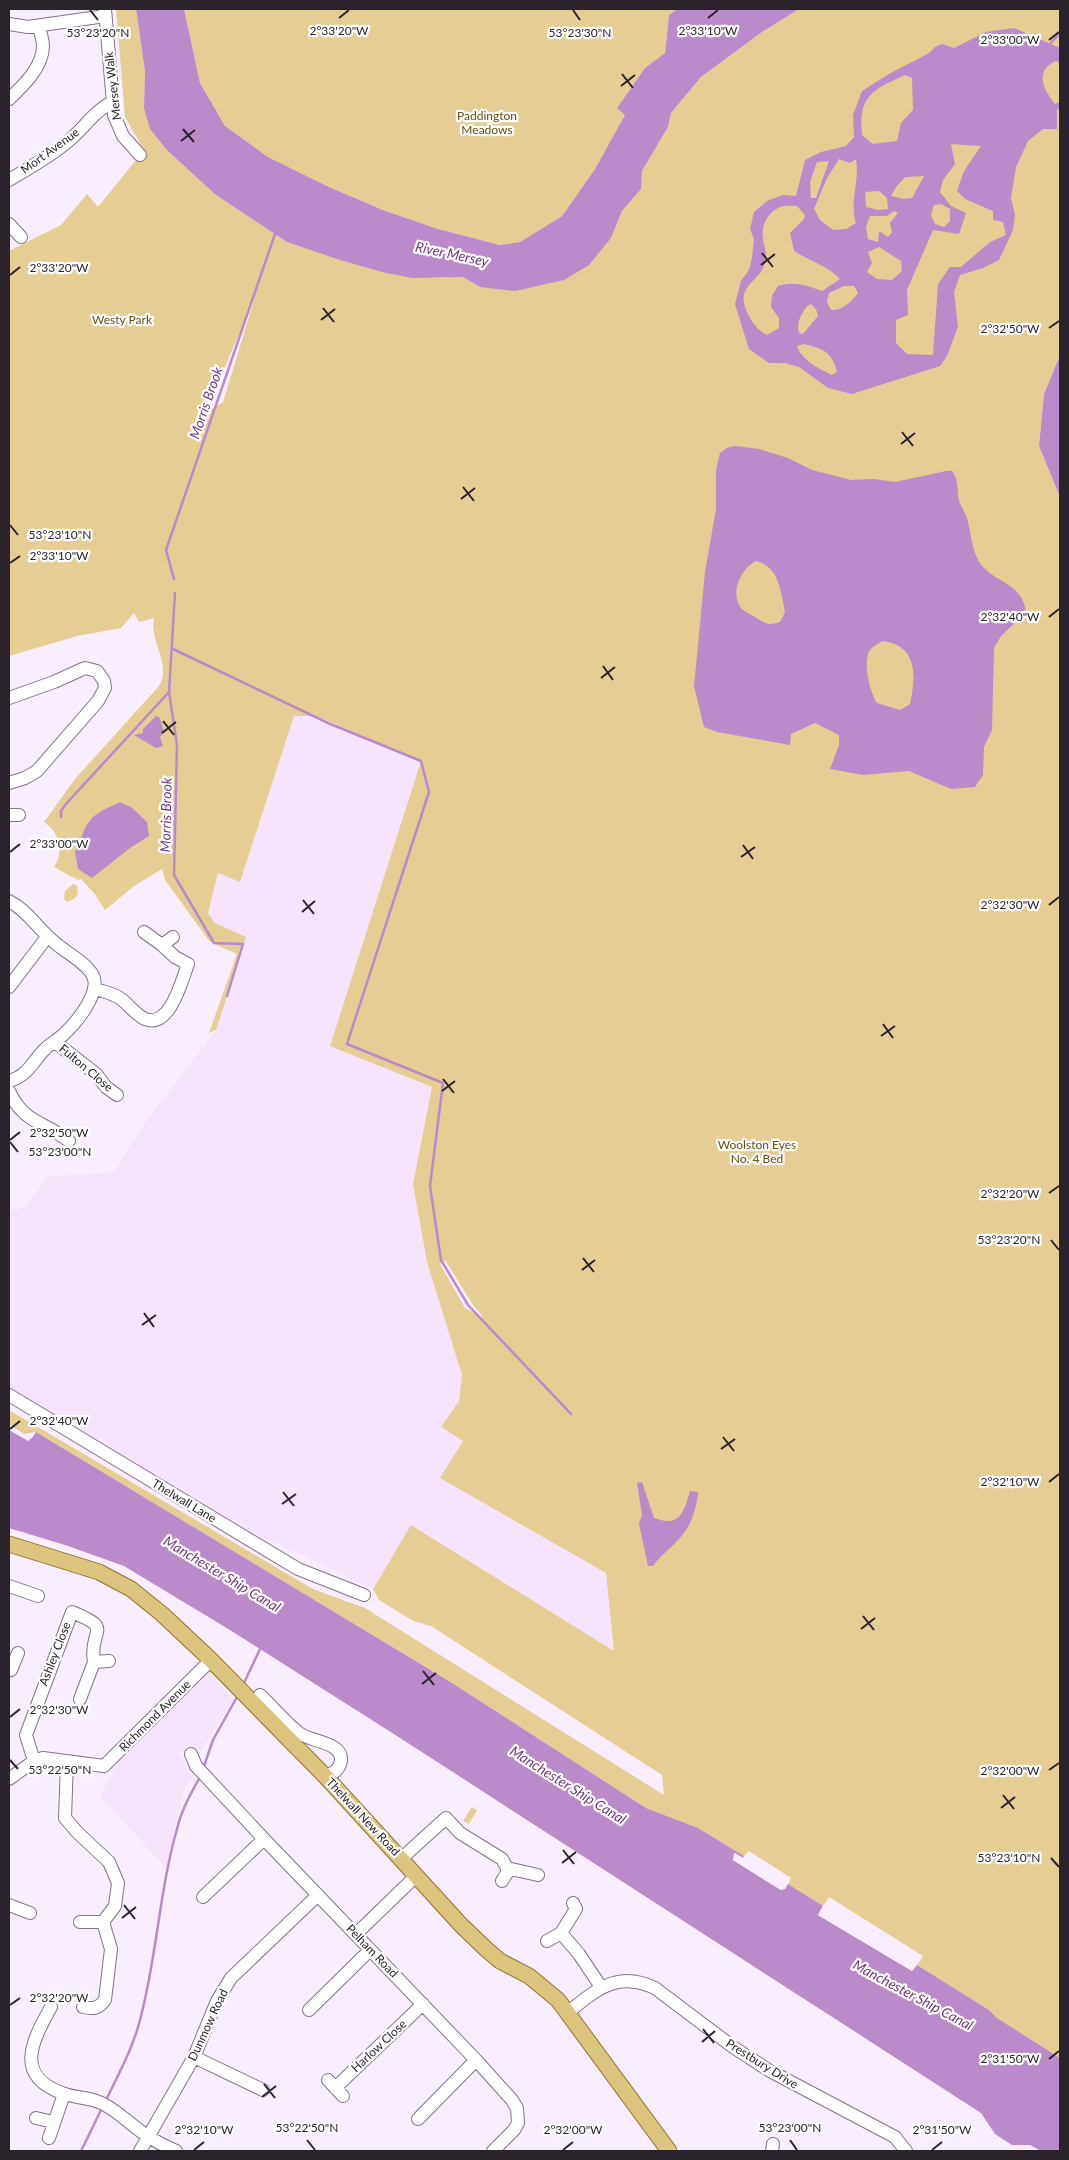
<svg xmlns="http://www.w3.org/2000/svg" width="1069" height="2160" font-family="Lato,sans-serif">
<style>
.built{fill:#f6e4fd}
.green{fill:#e4ce94;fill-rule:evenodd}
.water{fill:#b98bca;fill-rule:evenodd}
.pier{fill:#f9eefe}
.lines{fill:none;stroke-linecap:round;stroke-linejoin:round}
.stream{stroke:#b98bca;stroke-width:2.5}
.minor-casing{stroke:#837389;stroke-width:14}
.major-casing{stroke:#8f7429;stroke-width:17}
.minor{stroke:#fff;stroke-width:12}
.major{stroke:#dcc57e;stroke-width:15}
.ticks{fill:none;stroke:#2a232c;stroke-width:2}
.labels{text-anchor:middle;stroke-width:4.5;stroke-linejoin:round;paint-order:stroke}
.street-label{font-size:12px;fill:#2a232c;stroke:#fff}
.park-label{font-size:12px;fill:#624e11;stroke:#fff}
.water-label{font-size:14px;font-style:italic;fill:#713784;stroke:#fff}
.ticks-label{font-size:12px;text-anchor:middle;fill:#2a232c;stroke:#fff;stroke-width:4.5;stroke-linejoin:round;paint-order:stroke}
</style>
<rect width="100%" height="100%" fill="#f9eefe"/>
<path class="built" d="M294,716H311L421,761L330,1046L432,1087L413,1184L427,1262L462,1375L459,1401L441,1427L463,1441L440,1478L606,1573L614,1651L411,1525L373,1589L259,1535L9,1387V1212L27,1206L46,1177L114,1172L146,1121L216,1030L245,937L215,923L208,913L218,873L240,882Z
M209,1672L233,1700L200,1752L195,1746L189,1745L178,1754L195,1773L184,1790L166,1868L100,1796L116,1768L128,1753Z"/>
<path class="green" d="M116,9H136L145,71L144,108L216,195L287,242L382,272L440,278L453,276L463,277L480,287L611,238L622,211L641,189L642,171L668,127L671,113L701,77L762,32L799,9H1060V355L1044,394L1039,446L1060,497V2058L997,2018L989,2010L917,1965L923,1956L829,1897L823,1906L788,1884L791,1878L749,1851L744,1856L698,1828L646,1808L452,1683L36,1432L24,1434L9,1424V1410L313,1589L365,1608L664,1795L662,1775L431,1626L413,1621L379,1600L373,1589L411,1525L614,1651L606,1573L440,1478L463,1441L441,1427L459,1401L462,1375L427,1262L413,1184L432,1087L330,1046L421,761L291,705L311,716H294L240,882L218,873L208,913L215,923L246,937L216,1030L209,1033L237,954L210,942L165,880L162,869L134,886L105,910L94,893L81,879L78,880L54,867C65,851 59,832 44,822L75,779L159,686C172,663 149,642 154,618L139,622L134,613L121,628L77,636L9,656V251L61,225L87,194L98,207L144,150L125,117ZM255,297L223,402L207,412L206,411ZM445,1260L473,1305L484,1318L465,1308L440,1264Z
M184,9H677L669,15L665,53L645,68L617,108L626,114L595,169L562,216L520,242L500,245L438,229L383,210L329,187L268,157L225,126L200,83Z
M73,884L77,886L78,894L74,899L67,902L64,899L65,891Z
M472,1807L477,1810L469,1824L463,1821Z"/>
<path class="water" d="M136,9H184L200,83L225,126L268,157L329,187L383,210L438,229L500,245L520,242L562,216L595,169L625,115L617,108L645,68L665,53L669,15L677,9H799L762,32L701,77L671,113L668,127L642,171L641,189L622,211L611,238L589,265L564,280L515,291L480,287L463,277L412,278L382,272L340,260L287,242L216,195L167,150L150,129L144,108L145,71Z
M1014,28L1060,48V63L1056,61C1034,71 1043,89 1055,104L1060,102V108L1057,110V129H1043L1028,141L1016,167L1011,198L1015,215L1013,230L999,260L983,268L960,275L954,292L958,327L947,356L940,366L852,394L828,388L799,367L785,363H769L749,349L735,304L741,281L749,270L752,258L754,239L750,229L754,212L767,201L783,195L796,196L805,160L821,152L846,146L854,137L853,115L862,91L889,74L929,53L935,47L942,44L954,48L986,32ZM905,75L912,78L913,110L901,123L897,141L873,144L862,135C858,96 872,90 905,75ZM951,144L981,146L964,171L957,191L965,199L993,211V220L1003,222L1006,235L990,242L961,267H950L938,284L933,355L907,354L896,343V320L908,315L907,290L933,230L959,234L966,213L951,206L940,192L943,180L955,164ZM839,159L850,163L856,159C860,181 849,203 856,223L846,229L833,230L820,220L814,209L827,178ZM829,161L816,198H811L810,182L817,162ZM924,176L912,198L904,199L891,196L896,187L905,177ZM879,191L887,198L888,209L878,210L866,207L865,192ZM941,204L950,209V221L944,227L935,224L931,215L934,205ZM797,206L805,215L804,219L790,233L794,251C810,261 828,266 840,279L822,291C806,285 794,281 778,286L772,296L771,307L779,318V328L767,335C755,330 741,308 744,294C747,283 761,276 764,266C768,256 765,250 763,240C761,227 766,214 778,208C783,205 792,206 797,206ZM894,211L898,213L890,223L892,232L888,237L879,231L878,242L868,239L866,227L870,216H887ZM879,247L901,261L902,271L892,280L877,279L867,272L872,263L868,252ZM844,286H854L858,293C851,302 842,311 831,310L827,302L829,293ZM811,304L816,309L818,316L803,334L799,333C796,322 801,315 807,306ZM804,344C823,349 832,351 837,372L832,375C820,369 801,360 797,346Z
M1060,355V497L1039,446L1044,394Z
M735,446L759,449L788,458L812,470L851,480L874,479L895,482L946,471H952C959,479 957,491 959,501C961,507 965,512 967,518C971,533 972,554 982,566C998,584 1022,583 1026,612L1001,636L994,648L992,730L984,747L983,775L975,787L951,789L909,771L863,775L830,769L839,745V735L815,723L791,734L790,745L717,732L704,727L694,686L705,572L716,509V470L720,453L727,448ZM756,561C779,566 781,592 785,612L780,622C766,626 767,624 755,617C749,613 743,612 739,605C731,590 742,568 756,561ZM883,641C918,646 916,676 910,704L900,710L877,703C870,693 862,661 870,650C873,646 879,643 883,641Z
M156,716L160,718L164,733L160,737L163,746L156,748L134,735L143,733V729Z
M120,802L131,807L147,822L149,836L130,848L92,878L78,869L75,852L86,826L93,817L101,811Z
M9,1430L28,1441L32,1438L36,1432L452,1683L646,1808L698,1828L744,1856L743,1858L735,1853L733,1860L781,1890L788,1884L823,1906L818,1915L912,1971L917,1965L989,2010L997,2018L1060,2058V2151H1041L1030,2145H1012L995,2134L981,2113L397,1736L230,1630L124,1566L68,1546L9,1528Z
M642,1482L654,1518C680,1528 684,1512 690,1491L698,1492C696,1511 691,1527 677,1541C669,1550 660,1556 653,1566H648L639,1524L642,1515L637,1483Z"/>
<path class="pier" d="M734,1853L743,1858L746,1854L747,1857L744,1860L736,1857V1859L781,1887L786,1882H789L785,1889L781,1890L733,1860Z
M824,1904L825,1906L821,1914L911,1968L915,1963H918L912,1971L818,1915Z"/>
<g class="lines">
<path class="stream" d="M1051,43L1060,33
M174,579L166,550L275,234
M175,593L169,692L177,745L174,875L214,943L243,944L227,996
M173,649L328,723L421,761L429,792L347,1044L443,1083L430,1186L441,1260L468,1305L571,1414
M61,817V811L65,805L169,692
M244,1683L260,1649
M203,1769L213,1740L237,1697
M106,2100C118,2075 133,2048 140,2020C157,1957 159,1892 177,1829C181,1811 191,1793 200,1777
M81,2151L102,2108"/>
<defs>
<path id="minor" d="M105,9L114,115L123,136L140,155
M9,24L28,27L105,16
M9,99C23,86 43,67 43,46C43,40 40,32 39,26
M9,180C31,167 54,154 73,137C86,125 97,109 113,102
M9,224L21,237
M9,698L54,682L85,668L97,671L104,681L105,688L98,701L37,771L25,778L9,783
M9,815H19
M9,901C27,910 38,929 54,942C65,952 84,961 92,974C103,991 76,1023 63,1035C57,1040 50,1044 45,1049C32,1062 28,1076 9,1081
M144,932L162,945L173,937
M9,987L47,937
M96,989C104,992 113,993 121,999C128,1004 136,1015 145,1019C170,1029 182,980 188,964L175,957L162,945
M55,1042L96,1074L106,1087L117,1095
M9,1091C24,1124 44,1121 69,1141
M9,1395L298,1569L364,1595
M9,1586L38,1596
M11,1670L18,1653
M260,1695C273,1707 285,1722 299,1733C311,1742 343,1742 341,1761C339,1771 333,1773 325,1776
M80,1699L94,1662L109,1661
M191,1754L196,1766L264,1839L476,2060L512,2100L517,2108L518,2123L514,2130L493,2151
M34,1761L26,1735L72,1612C116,1630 88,1628 94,1662
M67,1762L65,1818L77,1832L109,1862L118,1883L115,1906L103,1922H80
M9,1779L34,1761L43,1758L104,1766L211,1660
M402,1858L446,1818L460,1833L502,1859L507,1868V1873L502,1881
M507,1868L538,1875
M203,1897L264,1839
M573,1903L576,1909L561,1933L579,1954L601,1987
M9,1905L30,1913
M356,1934L417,1875
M547,1941L561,1933
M51,2007C33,2040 13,2075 62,2093C74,2098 87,2097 99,2102C117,2109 132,2127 149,2137C157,2142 167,2147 176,2151
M83,2007C93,2009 98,2009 105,2000L111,1949L103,1922
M309,2010L370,1950
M568,2012C597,1990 616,1970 655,1988L733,2047L770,2071L895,2137L906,2151
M194,2057L263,2090
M328,2080L343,2096
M335,2088L423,2004
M36,2118L53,2122
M418,2119L476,2060
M49,2138L64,2094
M140,2151L194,2057L217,2001L231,1978L318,1895
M772,2151L773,2144"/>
<path id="major" d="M9,1544L99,1572L131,1589L162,1614L211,1660L325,1776L461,1925L486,1949L500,1961L529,1976L558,2000L669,2151"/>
</defs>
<use href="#minor" class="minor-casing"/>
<use href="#major" class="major-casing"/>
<use href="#minor" class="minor"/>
<use href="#major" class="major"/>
</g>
<path class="ticks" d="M90,10L98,20M573,10L580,20M339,18L349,10M708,18L718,10M1049,40L1059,32M622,74L633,88M621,86L635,75M183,129L194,142M181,141L195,130M762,253L773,267M761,265L775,254M10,275L20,267M323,308L334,322M321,320L335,309M1049,328L1059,321M902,432L913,446M901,444L915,433M463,487L474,501M461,499L475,488M10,525L18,535M10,563L20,556M1049,617L1059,609M603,666L613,680M601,678L615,667M163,721L174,735M162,733L176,722M743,845L753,859M10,852L20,844M741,857L755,847M303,900L314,914M1049,905L1059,897M302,912L315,901M883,1024L893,1038M881,1036L895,1026M443,1079L454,1093M442,1091L455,1081M10,1140L20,1132M10,1142L18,1152M1049,1193L1059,1186M1051,1240L1059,1250M583,1258L594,1272M582,1270L595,1260M144,1313L154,1327M142,1325L156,1315M10,1429L20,1421M723,1437L734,1451M721,1449L735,1439M1049,1482L1059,1474M283,1492L294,1506M282,1504L296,1494M863,1616L874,1630M861,1629L875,1618M423,1671L434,1685M422,1684L436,1673M10,1717L20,1709M10,1760L18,1769M1049,1770L1059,1763M1003,1795L1014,1809M1001,1808L1015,1797M563,1850L574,1864M1051,1858L1059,1867M562,1863L576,1852M124,1905L135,1919M122,1918L136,1907M10,2005L20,1998M703,2029L714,2043M702,2042L715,2031M1049,2059L1059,2051M264,2084L275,2098M262,2097L276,2086M307,2140L315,2150M790,2140L797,2150M194,2150L204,2142M563,2150L573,2142M932,2150L942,2142"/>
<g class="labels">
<g class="street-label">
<text transform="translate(113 86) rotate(-97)" y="4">Mersey Walk</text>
<text transform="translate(50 151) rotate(-36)" y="4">Mort Avenue</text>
<text transform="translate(86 1068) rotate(40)" y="4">Fulton Close</text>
<text transform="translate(184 1501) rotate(31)" y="4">Thelwall Lane</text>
<text transform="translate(55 1654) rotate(-69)" y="4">Ashley Close</text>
<text transform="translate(155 1716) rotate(-45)" y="4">Richmond Avenue</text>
<text transform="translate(363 1817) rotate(47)" y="4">Thelwall New Road</text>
<text transform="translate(372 1951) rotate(46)" y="4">Pelham Road</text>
<text transform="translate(208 2025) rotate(-65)" y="4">Dunmow Road</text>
<text transform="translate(379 2046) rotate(-43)" y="4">Harlow Close</text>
<text transform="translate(762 2064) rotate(32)" y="4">Prestbury Drive</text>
</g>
<g class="park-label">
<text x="487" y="120">Paddington<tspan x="487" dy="14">Meadows</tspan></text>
<text x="122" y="324">Westy Park</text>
<text x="757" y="1149">Woolston Eyes<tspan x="757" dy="14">No. 4 Bed</tspan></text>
</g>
<g class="water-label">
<text transform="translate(452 254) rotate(12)" y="5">River Mersey</text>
<text transform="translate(206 403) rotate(-71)" y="5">Morris Brook</text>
<text transform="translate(166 815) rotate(-89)" y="5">Morris Brook</text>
<text transform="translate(222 1574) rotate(31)" y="5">Manchester Ship Canal</text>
<text transform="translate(568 1785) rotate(32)" y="5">Manchester Ship Canal</text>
<text transform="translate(913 1995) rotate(28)" y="5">Manchester Ship Canal</text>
</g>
</g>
<g class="ticks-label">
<text x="339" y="35">2°33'20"W</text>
<text x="708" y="35">2°33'10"W</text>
<text x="98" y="37">53°23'20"N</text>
<text x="580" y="37">53°23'30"N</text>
<text x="1010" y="44">2°33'00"W</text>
<text x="59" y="272">2°33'20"W</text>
<text x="1010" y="333">2°32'50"W</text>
<text x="60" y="539">53°23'10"N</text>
<text x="59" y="560">2°33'10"W</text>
<text x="1010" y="621">2°32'40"W</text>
<text x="59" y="848">2°33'00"W</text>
<text x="1010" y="909">2°32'30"W</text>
<text x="59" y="1137">2°32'50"W</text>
<text x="60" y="1156">53°23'00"N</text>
<text x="1010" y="1198">2°32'20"W</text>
<text x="1009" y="1244">53°23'20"N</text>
<text x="59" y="1425">2°32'40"W</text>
<text x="1010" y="1486">2°32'10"W</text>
<text x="59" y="1714">2°32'30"W</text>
<text x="60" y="1774">53°22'50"N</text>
<text x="1010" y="1775">2°32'00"W</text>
<text x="1009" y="1862">53°23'10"N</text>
<text x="59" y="2002">2°32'20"W</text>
<text x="1010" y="2063">2°31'50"W</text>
<text x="307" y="2132">53°22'50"N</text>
<text x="790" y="2132">53°23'00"N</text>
<text x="204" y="2134">2°32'10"W</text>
<text x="573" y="2134">2°32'00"W</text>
<text x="942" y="2134">2°31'50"W</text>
</g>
<rect width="1069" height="2160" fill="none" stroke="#2a232c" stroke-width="20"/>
</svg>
